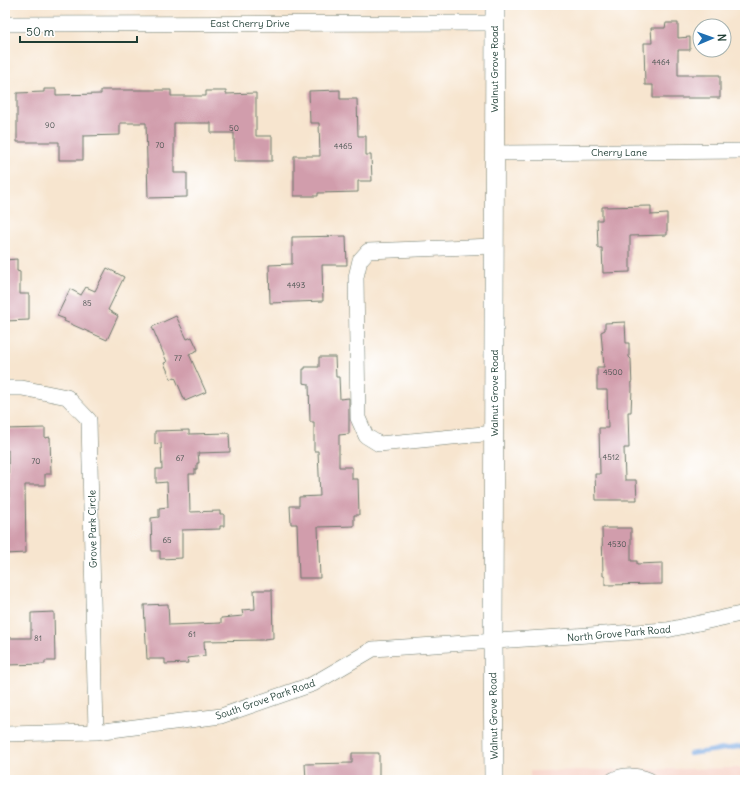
<svg xmlns="http://www.w3.org/2000/svg" width="750" height="785" font-family="Delius,sans-serif">
<style>
.built{fill:#f7d1c6}
.lines{fill:none;stroke-linecap:round;stroke-linejoin:round}
.stream{stroke:#75a6e0;stroke-width:4.5}
.building{fill:#d19dac}
.minor-casing{stroke:#6b786a;stroke-width:16}
.major-casing{stroke:#6b786a;stroke-width:20}
.minor{stroke:#fff;stroke-width:15}
.major{stroke:#fff;stroke-width:19}
.labels{text-anchor:middle;stroke-width:3;stroke-linejoin:round;paint-order:stroke}
.number-label{font-size:8px;fill:#4c5552}
.street-label{font-size:10px;fill:#1f3d34;stroke:#fff}
</style>
<rect width="100%" height="100%" fill="#fff"/>
<filter id="ink" filterUnits="userSpaceOnUse"><feTurbulence type="fractalNoise" baseFrequency=".025" numOctaves="2"/><feDisplacementMap in="SourceGraphic" scale="8" xChannelSelector="R" yChannelSelector="G"/><feConvolveMatrix kernelMatrix="1 2 1 2 8 2 1 2 1" color-interpolation-filters="sRGB"/></filter>
<filter id="wash" filterUnits="userSpaceOnUse"><feTurbulence type="fractalNoise" baseFrequency=".012" numOctaves="4" result="noise"/><feDisplacementMap in="SourceGraphic" scale="16" xChannelSelector="R" yChannelSelector="G"/><feGaussianBlur stdDeviation="0.9" result="paint"/><feColorMatrix in="noise" values="0 0 0 0 0 0 0 0 0 0 0 0 0 0 0 0 0 1.4 0 .05"/><feComposite in="paint" operator="in"/></filter>
<g filter="url(#wash)">
<rect width="100%" height="100%" fill="#f7e5cf"/>
<path class="built" d="M745,768V780H530V771Z"/>
<g class="lines">
<path class="stream" d="M689,754L745,746"/>
</g>
<g id="blocks">
<path class="building" d="M666,23H678V38L690,37V50H678V75H720V98H653V85H645L644,43H652L651,28H665Z
M44,89H56V95L101,94V90H171V96H206V91H226V94L256,93V136H272V161H234V133H211V123H174V173H187V197L148,198L146,123H120V135L83,136V160H59V142H17V93L44,92Z
M340,90V99H357L358,136H366V155H371L372,181H358V192L318,193V196H294V156H320L319,123H310L309,91Z
M651,206V215L667,214V235L630,236V272L603,273L602,248H598L597,220H602V207Z
M346,236L347,265H322L323,301L270,303L269,265L292,264V237Z
M17,259V271L20,272V294H29V320L5,321V260Z
M107,268L124,277L108,310L118,316L107,340L64,321L65,319L57,316L70,289L81,295L86,287L95,291Z
M176,316L187,339L192,337L198,350L189,354L206,392L185,401L175,377L171,379L164,363L167,362L152,327Z
M625,322L626,343H629V357L631,359L632,389L631,412H628L629,448H624L625,480H636L637,500H596L595,474H600L599,428H608L607,390H597V367H604L601,332L605,330V323Z
M319,357H335L336,377H339L340,399L349,398V434L339,435V467H352V479H358L359,515H354V526L318,527L320,578H299L297,524H291L290,506H299V497L320,496L318,451H314V422H310L309,384L303,383V369H305V367H319Z
M45,428V438L50,437L51,474H45V485H25L26,553L5,554V505H9L8,450H5V429Z
M189,430V434L229,433L230,452L198,453L199,463H197V469H195V474H189L190,512L220,511V514H224V526H220V529L182,530V558L160,559V551H152L151,518L159,517V508L168,507L167,482L156,483V469H162L161,443L155,444V431Z
M602,528H631V561H637V564L662,563V584L605,585V576H603Z
M254,590H272L273,638L264,639V640L204,641L205,656L187,658L188,663L165,664V659H147L144,605L168,604L169,625L221,623V618L243,616L242,610L255,609Z
M54,612L55,661H45V664L7,665V662H5V638H31V613Z
M352,753H379V780H306L305,764L352,763Z"/>
</g>
</g>
<g filter="url(#ink)">
<use href="#blocks" fill-opacity="0" stroke="#6b786a" stroke-width="1"/>
<g class="lines">
<defs>
<path id="minor" d="M5,24L495,23
M494,153L745,151
M5,388H22L67,397L89,420L96,732
M494,433L379,444L366,436L358,418L356,277L360,260L368,251L494,246
M5,734L96,732L221,716L313,684L373,649L667,630L745,613
M613,780C624,774 638,775 649,780"/>
<path id="major" d="M494,780L493,642L495,5"/>
</defs>
<use href="#minor" class="minor-casing"/>
<use href="#major" class="major-casing"/>
<use href="#minor" class="minor"/>
<use href="#major" class="major"/>
</g>
</g>
<g class="labels">
<g class="number-label">
<text x="661" y="65">4464</text>
<text x="50" y="128">90</text>
<text x="234" y="131">50</text>
<text x="160" y="148">70</text>
<text x="343" y="149">4465</text>
<text x="296" y="288">4493</text>
<text x="87" y="306">85</text>
<text x="178" y="361">77</text>
<text x="613" y="375">4500</text>
<text x="611" y="460">4512</text>
<text x="180" y="461">67</text>
<text x="36" y="464">70</text>
<text x="167" y="543">65</text>
<text x="617" y="547">4530</text>
<text x="192" y="637">61</text>
<text x="38" y="641">81</text>
</g>
<g class="street-label">
<text x="250" y="27">East Cherry Drive</text>
<text transform="translate(494 69) rotate(-90)" y="4">Walnut Grove Road</text>
<text x="619" y="156">Cherry Lane</text>
<text transform="translate(494 393) rotate(-90)" y="4">Walnut Grove Road</text>
<text transform="translate(92 529) rotate(-91)" y="4">Grove Park Circle</text>
<text transform="translate(619 633) rotate(-5)" y="4">North Grove Park Road</text>
<text transform="translate(265 699) rotate(-19)" y="4">South Grove Park Road</text>
<text transform="translate(493 716) rotate(-91)" y="4">Walnut Grove Road</text>
</g>
</g>
<rect width="750" height="785" fill="none" stroke="#fff" stroke-width="20"/>
<g transform="translate(712 38) rotate(88)"><circle r="19" fill="#ffffff" stroke="#a5b1ae"/>
<path d="M0-3L7 15L0 10L-7 15Z" fill="#1f6fb2"/>
<text y="-6" font-size="11" font-weight="bold" text-anchor="middle" fill="#1f3d34">N</text>
</g>
<path d="M20 36v6h117v-6" fill="none" stroke="#1f3d34" stroke-width="2"/>
<text x="26" y="36" font-size="12" fill="#1f3d34" stroke="#ffffff" stroke-width="3" paint-order="stroke">50 m</text>
</svg>
